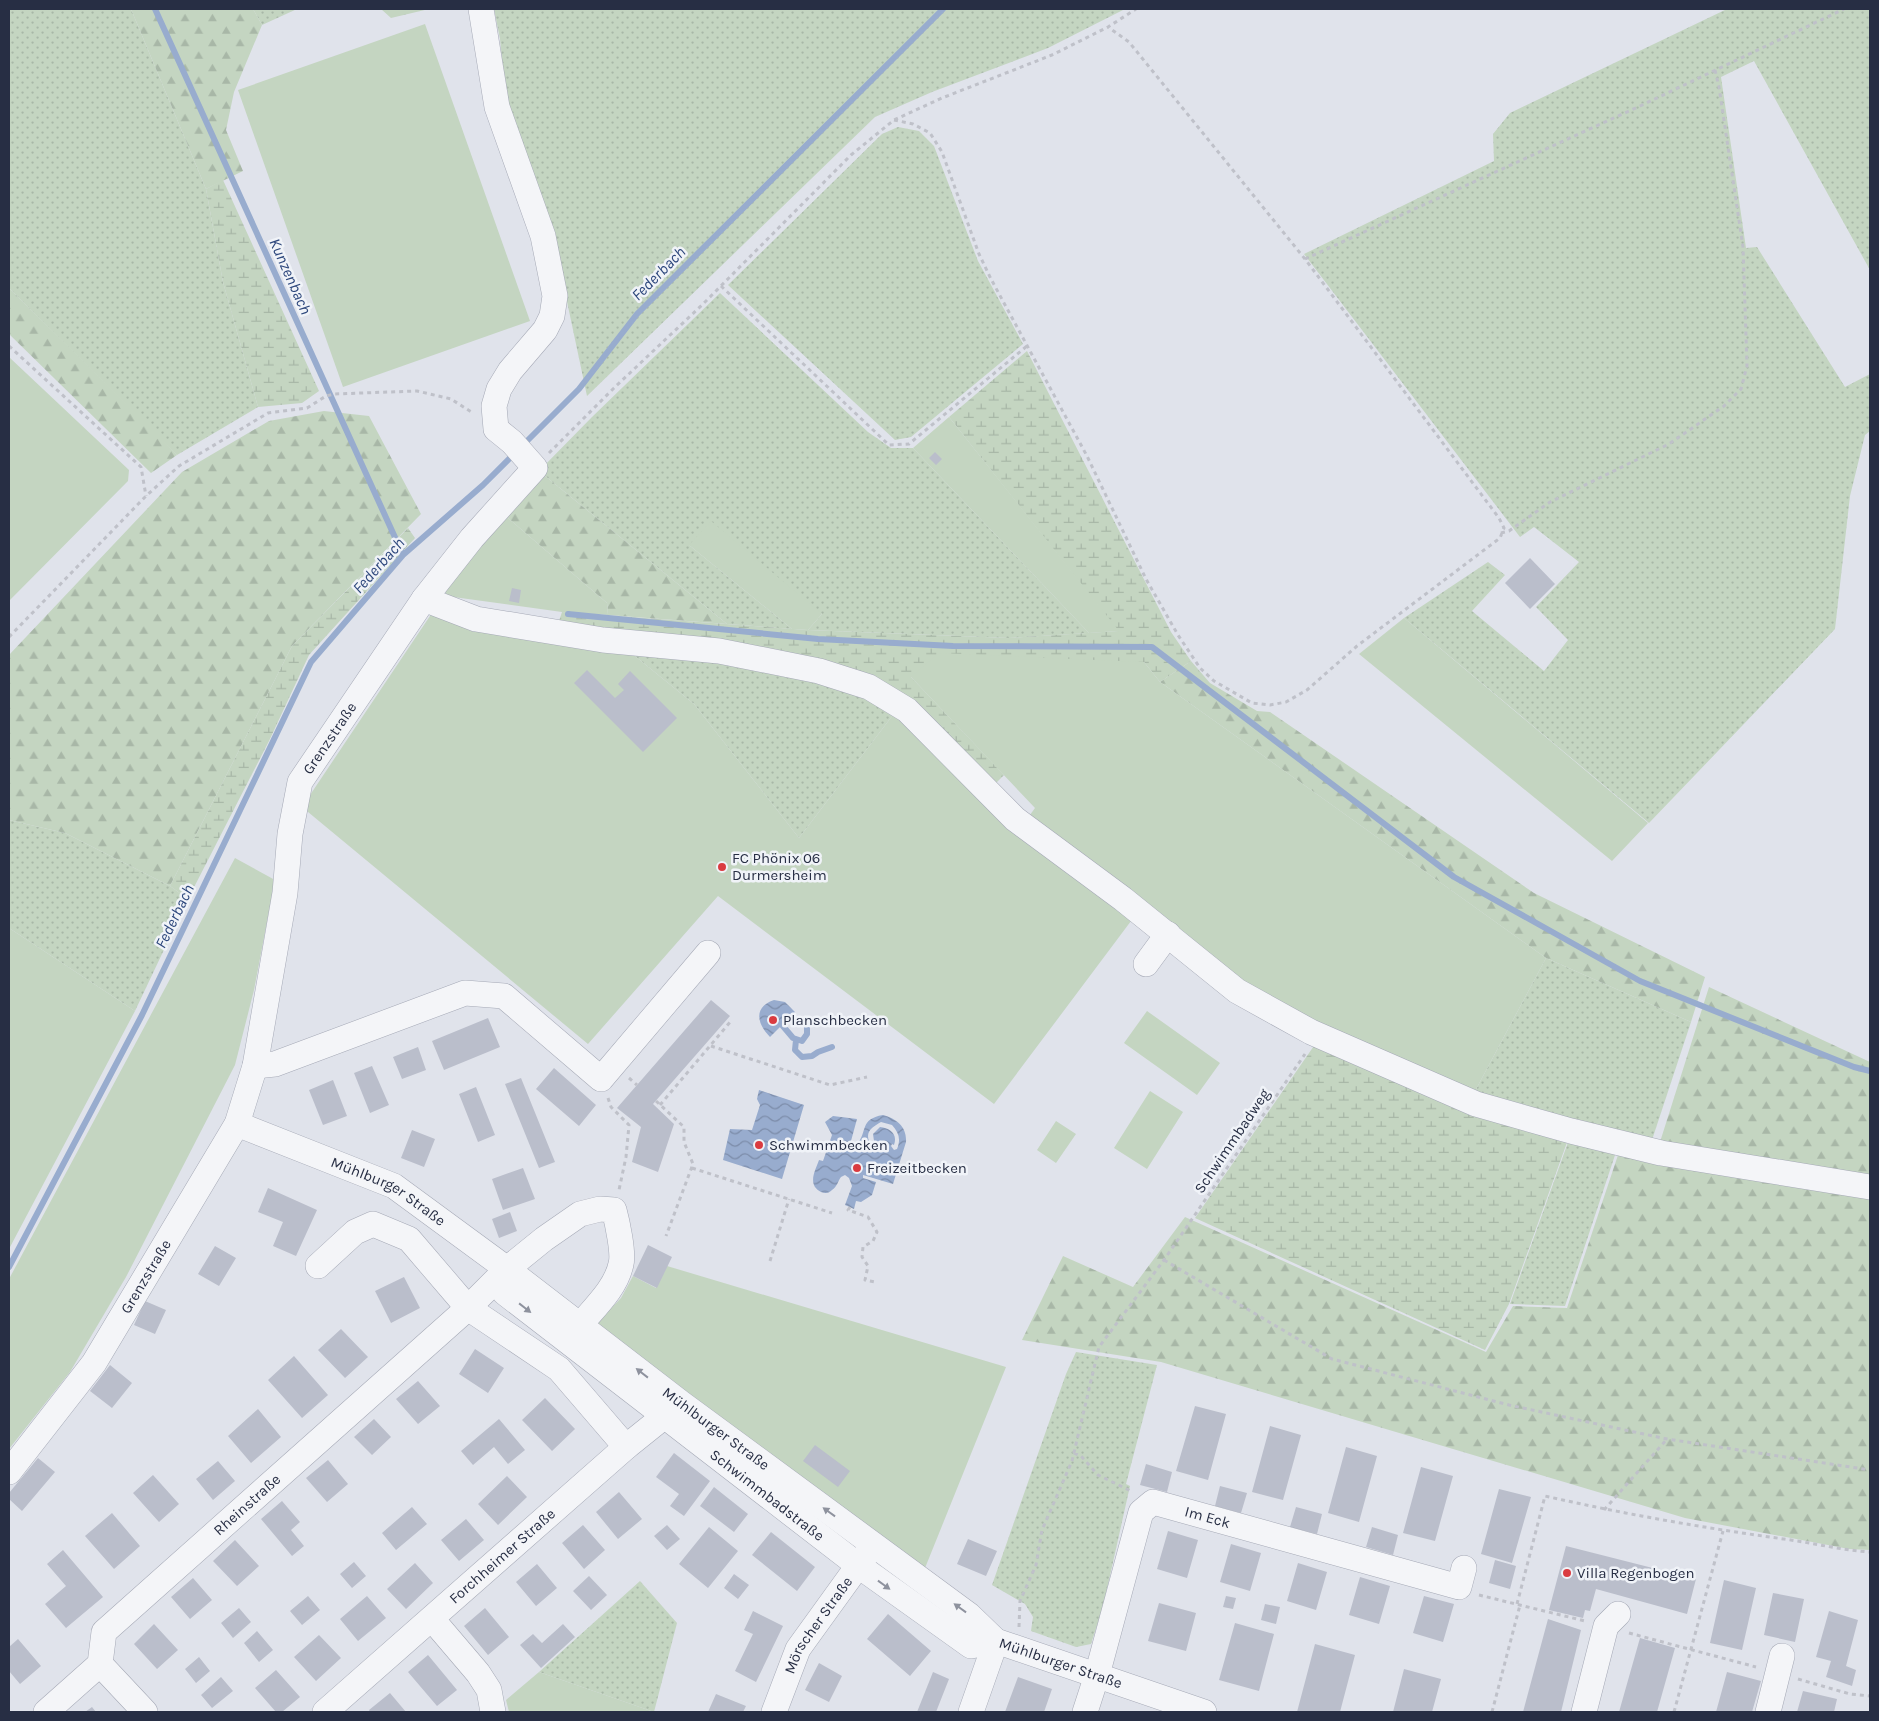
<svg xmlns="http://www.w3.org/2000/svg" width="1879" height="1721" font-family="Karla,sans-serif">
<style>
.grass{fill:url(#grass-dots)}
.forest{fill:url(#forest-firs)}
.wetland{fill:url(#wetland-marsh)}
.green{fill:#c4d5c1}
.water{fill:url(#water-waves);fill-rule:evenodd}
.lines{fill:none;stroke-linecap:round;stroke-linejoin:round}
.stream{stroke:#98acce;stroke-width:6}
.building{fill:#babecb}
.minor-casing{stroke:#a5a9b6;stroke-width:26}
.path{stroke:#bfc1c9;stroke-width:3;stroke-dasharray:4 4;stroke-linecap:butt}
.minor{stroke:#f4f5f8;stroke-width:25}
.oneway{fill:#8e929e}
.poi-dot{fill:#da3b40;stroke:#f0f3f8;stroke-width:2}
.labels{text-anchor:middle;stroke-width:5;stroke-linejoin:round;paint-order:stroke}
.street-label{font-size:15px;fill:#272e44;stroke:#f0f3f8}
.poi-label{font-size:15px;fill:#272e44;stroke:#f0f3f8;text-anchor:start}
.water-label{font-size:16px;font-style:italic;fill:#2d477c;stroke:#f0f3f8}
</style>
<defs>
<pattern id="grass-dots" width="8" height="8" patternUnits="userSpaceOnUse" patternTransform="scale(1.25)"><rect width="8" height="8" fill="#c4d5c1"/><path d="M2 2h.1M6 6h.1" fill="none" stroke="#a8b7a7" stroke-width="1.8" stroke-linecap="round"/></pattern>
<pattern id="forest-firs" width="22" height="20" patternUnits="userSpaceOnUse" patternTransform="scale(1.25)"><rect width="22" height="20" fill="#c4d5c1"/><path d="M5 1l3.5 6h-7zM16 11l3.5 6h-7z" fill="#a8b7a7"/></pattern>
<pattern id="wetland-marsh" width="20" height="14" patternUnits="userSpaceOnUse" patternTransform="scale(1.25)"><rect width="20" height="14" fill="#c4d5c1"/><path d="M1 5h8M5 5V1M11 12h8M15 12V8" fill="none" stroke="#a8b7a7"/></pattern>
<pattern id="water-waves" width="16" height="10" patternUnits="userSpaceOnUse" patternTransform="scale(1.25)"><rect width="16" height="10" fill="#98acce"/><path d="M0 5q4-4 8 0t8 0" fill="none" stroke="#7c8ca9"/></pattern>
</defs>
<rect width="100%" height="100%" fill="#e0e3eb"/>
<path class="grass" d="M9,9H131L206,189L223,282L258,407L177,455L9,288Z
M253,9H297L262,25Z
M494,9H1125L1048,48L932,92L875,117L587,396L551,226L507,113L500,39Z
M1727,9H1870V270L1754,61L1721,77L1746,248L1757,247L1845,387L1870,374V431L1865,435L1850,496L1835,629L1649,823L1404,618L1488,562L1505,575L1472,611L1544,671L1568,640L1536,607L1579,562L1534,527L1520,537L1304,254L1494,161L1493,134L1510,113Z
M898,127L919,131L934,146L978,261L1023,344L911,437L895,440L728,285L882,134Z
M720,293L868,432L891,448H913L1089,633L1009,638L808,630L822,614L689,545L792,629L727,624L539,471L592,417Z
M625,648L838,682L896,711L799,838L694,704Z
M9,820L65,833L170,886L188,899L135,1011L9,928Z
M1546,958L1691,1022L1650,1146L1474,1093Z
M1571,1134L1618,1146L1565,1306L1510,1304Z
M1076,1352L1157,1365L1126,1484L1130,1486L1103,1607L1091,1644L1076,1647L1031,1631L1033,1617L1025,1604L992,1585L1066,1374Z
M640,1581L677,1623L654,1712L539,1672Z"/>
<path class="forest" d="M131,9H253L262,25L234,92L226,130L243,171L206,189Z
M381,9H429L391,18Z
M9,288L159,436L177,455L151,473L9,334Z
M324,411L369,416L421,514L292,646L170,886L65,833L9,820V655L182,472L269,421Z
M539,471L727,624L608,615L607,603L501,512Z
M1191,661L1210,683L1257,711L1270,712L1534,893L1705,977L1691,1022L1546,958L1160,682Z
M1709,987L1870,1062V1550L1849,1549L1685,1518L1161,1362L1022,1340L1063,1256L1133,1287L1185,1217L1486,1352L1513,1306L1567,1308L1618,1155L1654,1161Z"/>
<path class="wetland" d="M223,180L319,391L302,403L258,407L223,282L206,189Z
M1027,351L1171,632L1191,661L1160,682L1144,662L911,677L1004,775L993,786L898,695L557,627L562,612L808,630L1009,638L1118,631L949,417Z
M408,528L415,538L309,655L269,741L188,899L170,886L292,646Z
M1318,1040L1570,1134L1509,1304L1485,1350L1195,1218Z"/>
<path class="green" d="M425,24L530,321L343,387L238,90Z
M9,357L129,470L128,481L9,601Z
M949,417L1119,631L1089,633L913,448Z
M501,512L607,603L608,615L562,612L446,596L444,582Z
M711,521L822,614L808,630L792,629L689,545Z
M436,607L625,648L694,704L799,838L896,711L1134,917L994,1104L718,896L588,1044L302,807Z
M1404,618L1648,823L1612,861L1359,654Z
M939,653L1144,662L1160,682L1546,958L1474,1093L1313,1026L1221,970L1027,819L1035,808L911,677Z
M235,858L275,880L254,990L235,1065L126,1277L70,1372L9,1449V1279Z
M9,928L135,1011L9,1249Z
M1147,1011L1220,1063L1197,1095L1124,1043Z
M1150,1091L1183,1112L1147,1169L1114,1148Z
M1056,1121L1076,1134L1056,1163L1037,1150Z
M667,1266L1006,1367L923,1573L597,1323L621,1298L633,1276L656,1288Z
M539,1672L654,1712H509L506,1700Z"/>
<path class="water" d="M774,1000L785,1002L795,1012L770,1037C757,1024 753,1007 774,1000Z
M759,1090L804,1105L782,1179L723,1160L730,1129L752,1130L760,1105L757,1099Z
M883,1115C897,1119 907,1127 906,1142L893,1184L863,1175V1178L876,1182L872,1195L861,1202L856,1201L854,1209L845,1205L852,1186L849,1178L845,1175L841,1177C838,1181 837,1187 832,1190C829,1193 826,1194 821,1192C807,1185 815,1171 819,1160L823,1161L832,1135L825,1122L833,1116L857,1119L851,1141L857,1144C868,1132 859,1119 883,1115ZM881,1122L892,1125C899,1133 901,1139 897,1149L894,1150L891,1146L892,1144L894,1145C898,1134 890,1128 880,1127L873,1134L874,1141L872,1142L869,1141C865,1131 874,1126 881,1122Z"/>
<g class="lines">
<path class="stream" d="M155,9L403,555
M522,446L579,389L637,314L943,9
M568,614L818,639L953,646L1152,647L1454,877L1640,981L1854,1067L1870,1071
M782,1025L793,1038L802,1041L807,1034V1026L811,1021
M796,1040L795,1050L802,1057L812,1056L818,1052L832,1047
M9,1267L142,1015L311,662L403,555L483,485L515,453"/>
</g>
<path class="building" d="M935,452L942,459L936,465L929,458Z
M1530,558L1555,584L1530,609L1505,583Z
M512,588L521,590L519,603L509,601Z
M587,670L615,698L624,690L618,684L630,671L677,718L643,752L574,683Z
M711,1000L730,1016L653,1104L674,1124L658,1172L632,1162L641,1127L617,1108Z
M488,1018L500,1047L444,1070L432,1041Z
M418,1047L426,1070L402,1079L393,1057Z
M372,1066L389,1105L370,1113L354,1073Z
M554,1068L596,1105L579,1126L536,1089Z
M521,1078L555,1162L539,1168L505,1084Z
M333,1080L347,1116L323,1125L309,1090Z
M476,1087L495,1135L478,1142L459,1094Z
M412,1130L435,1139L424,1167L401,1158Z
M523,1168L535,1199L503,1210L492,1179Z
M268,1188L317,1210L296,1256L273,1246L283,1222L258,1212Z
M510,1212L517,1231L499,1238L492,1219Z
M648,1245L672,1257L657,1288L633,1276Z
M215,1246L236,1258L219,1286L198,1274Z
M404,1277L420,1308L391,1323L375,1291Z
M145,1301L166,1310L155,1334L134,1325Z
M341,1329L368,1357L345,1378L318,1350Z
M475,1349L504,1368L488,1393L459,1374Z
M294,1356L328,1395L302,1418L268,1380Z
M110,1365L132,1383L112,1408L90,1391Z
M418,1381L440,1406L418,1424L396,1399Z
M545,1398L575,1429L552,1451L522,1420Z
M1195,1406L1226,1414L1208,1480L1176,1471Z
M258,1409L281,1437L251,1463L228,1436Z
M374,1419L391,1437L372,1455L354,1437Z
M499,1419L525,1450L508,1464L494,1447L473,1465L461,1451Z
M1270,1426L1301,1435L1283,1500L1252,1492Z
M815,1445L850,1471L838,1487L803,1461Z
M1346,1447L1377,1456L1359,1522L1328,1513Z
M674,1453L710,1481L684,1516L670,1506L679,1494L656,1477Z
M38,1458L55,1472L22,1511L9,1499V1493Z
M328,1460L348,1484L327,1502L306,1478Z
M218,1461L235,1481L213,1500L196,1479Z
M1146,1464L1172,1472L1167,1492L1140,1485Z
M1421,1467L1453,1476L1435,1541L1403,1533Z
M153,1475L179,1504L159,1522L133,1493Z
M507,1476L527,1497L498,1525L478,1504Z
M1220,1486L1247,1493L1241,1513L1215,1506Z
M714,1487L748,1514L734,1532L700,1506Z
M1499,1489L1531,1497L1512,1563L1481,1554Z
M619,1492L642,1519L618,1539L596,1512Z
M282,1501L300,1522L291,1530L304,1546L292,1556L261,1519Z
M412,1507L427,1524L396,1550L382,1533Z
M1296,1507L1322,1514L1317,1534L1290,1527Z
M112,1513L140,1546L114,1569L85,1536Z
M466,1519L484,1540L459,1561L441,1540Z
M583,1525L605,1550L584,1569L562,1543Z
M667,1525L680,1539L667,1550L654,1536Z
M709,1527L738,1551L708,1588L679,1564Z
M1372,1527L1398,1535L1393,1555L1366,1547Z
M1168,1531L1198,1540L1187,1578L1157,1569Z
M771,1532L815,1567L797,1591L752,1555Z
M968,1539L997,1551L986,1576L957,1564Z
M235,1540L259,1566L237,1586L213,1561Z
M1231,1544L1261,1553L1250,1591L1220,1582Z
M1566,1546L1696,1579L1687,1614L1596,1589L1590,1611L1585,1610L1583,1618L1549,1610Z
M63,1550L103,1597L66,1628L45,1604L66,1586L47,1564Z
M1495,1560L1516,1566L1510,1589L1489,1583Z
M354,1562L366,1576L352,1588L340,1574Z
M415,1563L433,1583L406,1609L387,1589Z
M1298,1563L1327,1572L1316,1610L1287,1601Z
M537,1564L557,1588L536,1606L516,1582Z
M734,1574L749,1585L738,1599L724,1588Z
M589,1576L607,1595L591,1610L573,1591Z
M1360,1577L1390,1586L1379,1624L1349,1615Z
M193,1578L212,1600L190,1619L171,1597Z
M1724,1580L1756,1588L1742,1650L1710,1643Z
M1773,1593L1804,1599L1795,1642L1764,1635Z
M308,1596L320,1610L302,1625L290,1611Z
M367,1596L386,1618L358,1641L340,1619Z
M1226,1596L1236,1598L1233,1609L1223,1607Z
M1424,1596L1454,1604L1443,1642L1413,1633Z
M1159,1603L1196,1613L1186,1651L1148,1641Z
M1265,1604L1280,1607L1276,1624L1261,1620Z
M239,1608L251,1622L233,1638L221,1623Z
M485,1608L509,1637L488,1655L464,1626Z
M753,1611L783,1626L756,1682L735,1671L753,1634L744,1630Z
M1829,1611L1858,1620L1846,1666L1856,1670L1852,1686L1826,1677L1831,1661L1816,1657Z
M888,1614L931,1651L910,1676L867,1639Z
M1548,1619L1581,1630L1561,1712H1523Z
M1235,1623L1274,1634L1259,1691L1219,1680Z
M154,1624L178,1650L157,1669L134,1644Z
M563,1624L575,1637L541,1668L520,1645L533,1634L542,1643Z
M257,1631L273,1650L259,1662L244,1643Z
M319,1635L341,1658L316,1681L294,1657Z
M1640,1638L1675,1648L1657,1712H1619Z
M18,1639L41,1666L20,1684L9,1671V1647Z
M1315,1644L1355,1655L1340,1712H1297Z
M428,1655L457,1690L437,1706L408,1672Z
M199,1657L210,1671L196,1683L185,1669Z
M819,1663L842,1676L829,1702L805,1690Z
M1404,1669L1441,1679L1432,1712H1393Z
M276,1670L300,1697L282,1712H276L255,1688Z
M933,1672L949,1679L936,1712H917Z
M1727,1672L1761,1681L1752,1712H1716Z
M221,1677L233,1691L212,1708L201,1695Z
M1018,1677L1052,1689L1044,1712H1005Z
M1803,1691L1837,1699L1834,1712H1797Z
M390,1693L406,1712H370L369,1710Z
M716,1694L746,1706L743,1712H708Z
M92,1707L96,1712H85Z"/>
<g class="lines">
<defs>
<g id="minor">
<path d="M424,599L476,619L603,640L719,651L819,671L869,687L907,710L1015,819L1123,899L1237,991L1311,1032L1476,1104L1571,1131L1661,1153L1870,1187"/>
<path d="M1146,964L1168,934"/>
<path d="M255,1066L275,1064L465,993L504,996L601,1079L708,953"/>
<path id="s1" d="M237,1124L394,1186L507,1269L681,1403L969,1615L996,1641L1204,1712"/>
<path d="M318,1266L355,1232L373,1224L409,1239L468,1308L559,1369L626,1447"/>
<path id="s2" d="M507,1269L505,1293L859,1566L971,1646L996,1641"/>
<path id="s3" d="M9,1472L94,1363L237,1124L255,1066L285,893L290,834L300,782L424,599L472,538L535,468L512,442L496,429L494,406L499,389L510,371L545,330L552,316L555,296L543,236L497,107L481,9"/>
<path d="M432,1619L478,1673L489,1690L493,1712"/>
<path d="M100,1664L145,1712"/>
<path id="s4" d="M46,1712L100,1664L104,1632L468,1308L507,1269L544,1239L580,1214L600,1209L614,1210C617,1221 624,1253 621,1264C616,1288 595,1307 580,1325"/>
<path id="s5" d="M325,1712L626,1447L677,1406"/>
<path id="s6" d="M774,1712L798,1649L868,1552"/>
<path d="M971,1712L996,1641"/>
<path id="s7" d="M1085,1712L1097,1675L1141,1512L1153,1502L1459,1587L1464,1568"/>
<path d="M1584,1712L1606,1626L1618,1614"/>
<path d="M1768,1712L1782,1656"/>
</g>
</defs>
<use href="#minor" class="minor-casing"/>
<path class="path" d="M894,120L913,124L930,133L942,152L979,254L991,279L1087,456L1146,579L1178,635L1200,668L1214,681L1252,703L1270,705L1286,702L1307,690L1357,646L1500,538L1504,528L1499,518L1305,259L1129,42L1108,27
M1305,259L1640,106L1844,9
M721,286L889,445L909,444L1027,346
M9,346L141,467L146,496
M549,453L614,388L703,304L851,155L894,120L942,98L1052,55L1108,27L1136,9
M1501,533L1509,531L1550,502L1669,444L1724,406L1741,389L1747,366L1743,247L1719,87L1715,70
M9,637L146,496L179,466L268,413L307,408L326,396L334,394L417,391L451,399L473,413
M711,1046L830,1085L867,1077
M629,1078L637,1085
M608,1098L611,1107L629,1125L626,1157L619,1190
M656,1101L684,1127V1142L693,1164L666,1236
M660,1105L731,1021
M692,1168L832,1213
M850,1207L848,1210L868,1217L877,1232L873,1241L863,1247L862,1257L868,1266L865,1280L875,1282
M1164,1260L1332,1359L1509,1405L1667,1439L1870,1470
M770,1261L789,1199
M1074,1453L1081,1456L1098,1475L1133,1492
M1604,1510L1667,1439
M1479,1595L1585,1621
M1517,1604L1545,1496C1624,1514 1704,1528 1784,1539C1813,1543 1841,1550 1870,1552
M1019,1627L1020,1601L1036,1565L1042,1530L1072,1461L1099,1347L1164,1260L1305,1054
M1629,1633L1756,1667
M1798,1679L1850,1694L1870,1696
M1492,1712L1520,1605
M1674,1712L1723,1531"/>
<use href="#minor" class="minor"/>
</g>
<defs><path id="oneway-solid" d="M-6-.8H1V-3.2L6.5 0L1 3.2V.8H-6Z" transform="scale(1.25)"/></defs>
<g class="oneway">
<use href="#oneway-solid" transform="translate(525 1308) rotate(38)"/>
<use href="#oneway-solid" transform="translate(642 1373) rotate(-142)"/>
<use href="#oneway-solid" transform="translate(829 1512) rotate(-144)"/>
<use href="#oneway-solid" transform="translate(884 1585) rotate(36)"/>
<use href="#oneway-solid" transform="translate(960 1608) rotate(-144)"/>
</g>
<g class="poi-dot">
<circle cx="722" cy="867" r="5"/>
<circle cx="773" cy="1020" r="5"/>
<circle cx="759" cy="1145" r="5"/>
<circle cx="857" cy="1168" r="5"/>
<circle cx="1567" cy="1573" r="5"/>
</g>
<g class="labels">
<g class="street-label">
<text dy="5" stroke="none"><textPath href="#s3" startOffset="818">Grenzstraße</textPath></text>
<text transform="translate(1232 1141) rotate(-56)" y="5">Schwimmbadweg</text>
<text dy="5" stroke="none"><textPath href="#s1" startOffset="166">Mühlburger Straße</textPath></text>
<text dy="5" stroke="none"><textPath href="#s3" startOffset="239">Grenzstraße</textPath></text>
<text dy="5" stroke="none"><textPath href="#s1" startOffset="572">Mühlburger Straße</textPath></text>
<text dy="5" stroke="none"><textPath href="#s2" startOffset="355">Schwimmbadstraße</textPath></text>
<text dy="5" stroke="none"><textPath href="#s4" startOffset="296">Rheinstraße</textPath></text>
<text dy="5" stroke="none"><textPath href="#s7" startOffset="280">Im Eck</textPath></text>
<text dy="5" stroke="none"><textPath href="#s5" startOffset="236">Forchheimer Straße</textPath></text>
<text dy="5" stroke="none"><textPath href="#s6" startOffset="98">Mörscher Straße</textPath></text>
<text dy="5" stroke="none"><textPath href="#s1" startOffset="992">Mühlburger Straße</textPath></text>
</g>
<g class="poi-label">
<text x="732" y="863">FC Phönix 06<tspan x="732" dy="17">Durmersheim</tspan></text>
<text x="783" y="1025">Planschbecken</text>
<text x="769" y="1150">Schwimmbecken</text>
<text x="867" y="1173">Freizeitbecken</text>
<text x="1577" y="1578">Villa Regenbogen</text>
</g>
<g class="water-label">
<text transform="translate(658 273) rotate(-45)" y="6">Federbach</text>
<text transform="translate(291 276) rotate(66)" y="6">Kunzenbach</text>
<text transform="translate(378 565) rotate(-48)" y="6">Federbach</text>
<text transform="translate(174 916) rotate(-64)" y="6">Federbach</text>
</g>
</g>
<rect width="1879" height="1721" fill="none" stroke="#272e44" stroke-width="20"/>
</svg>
